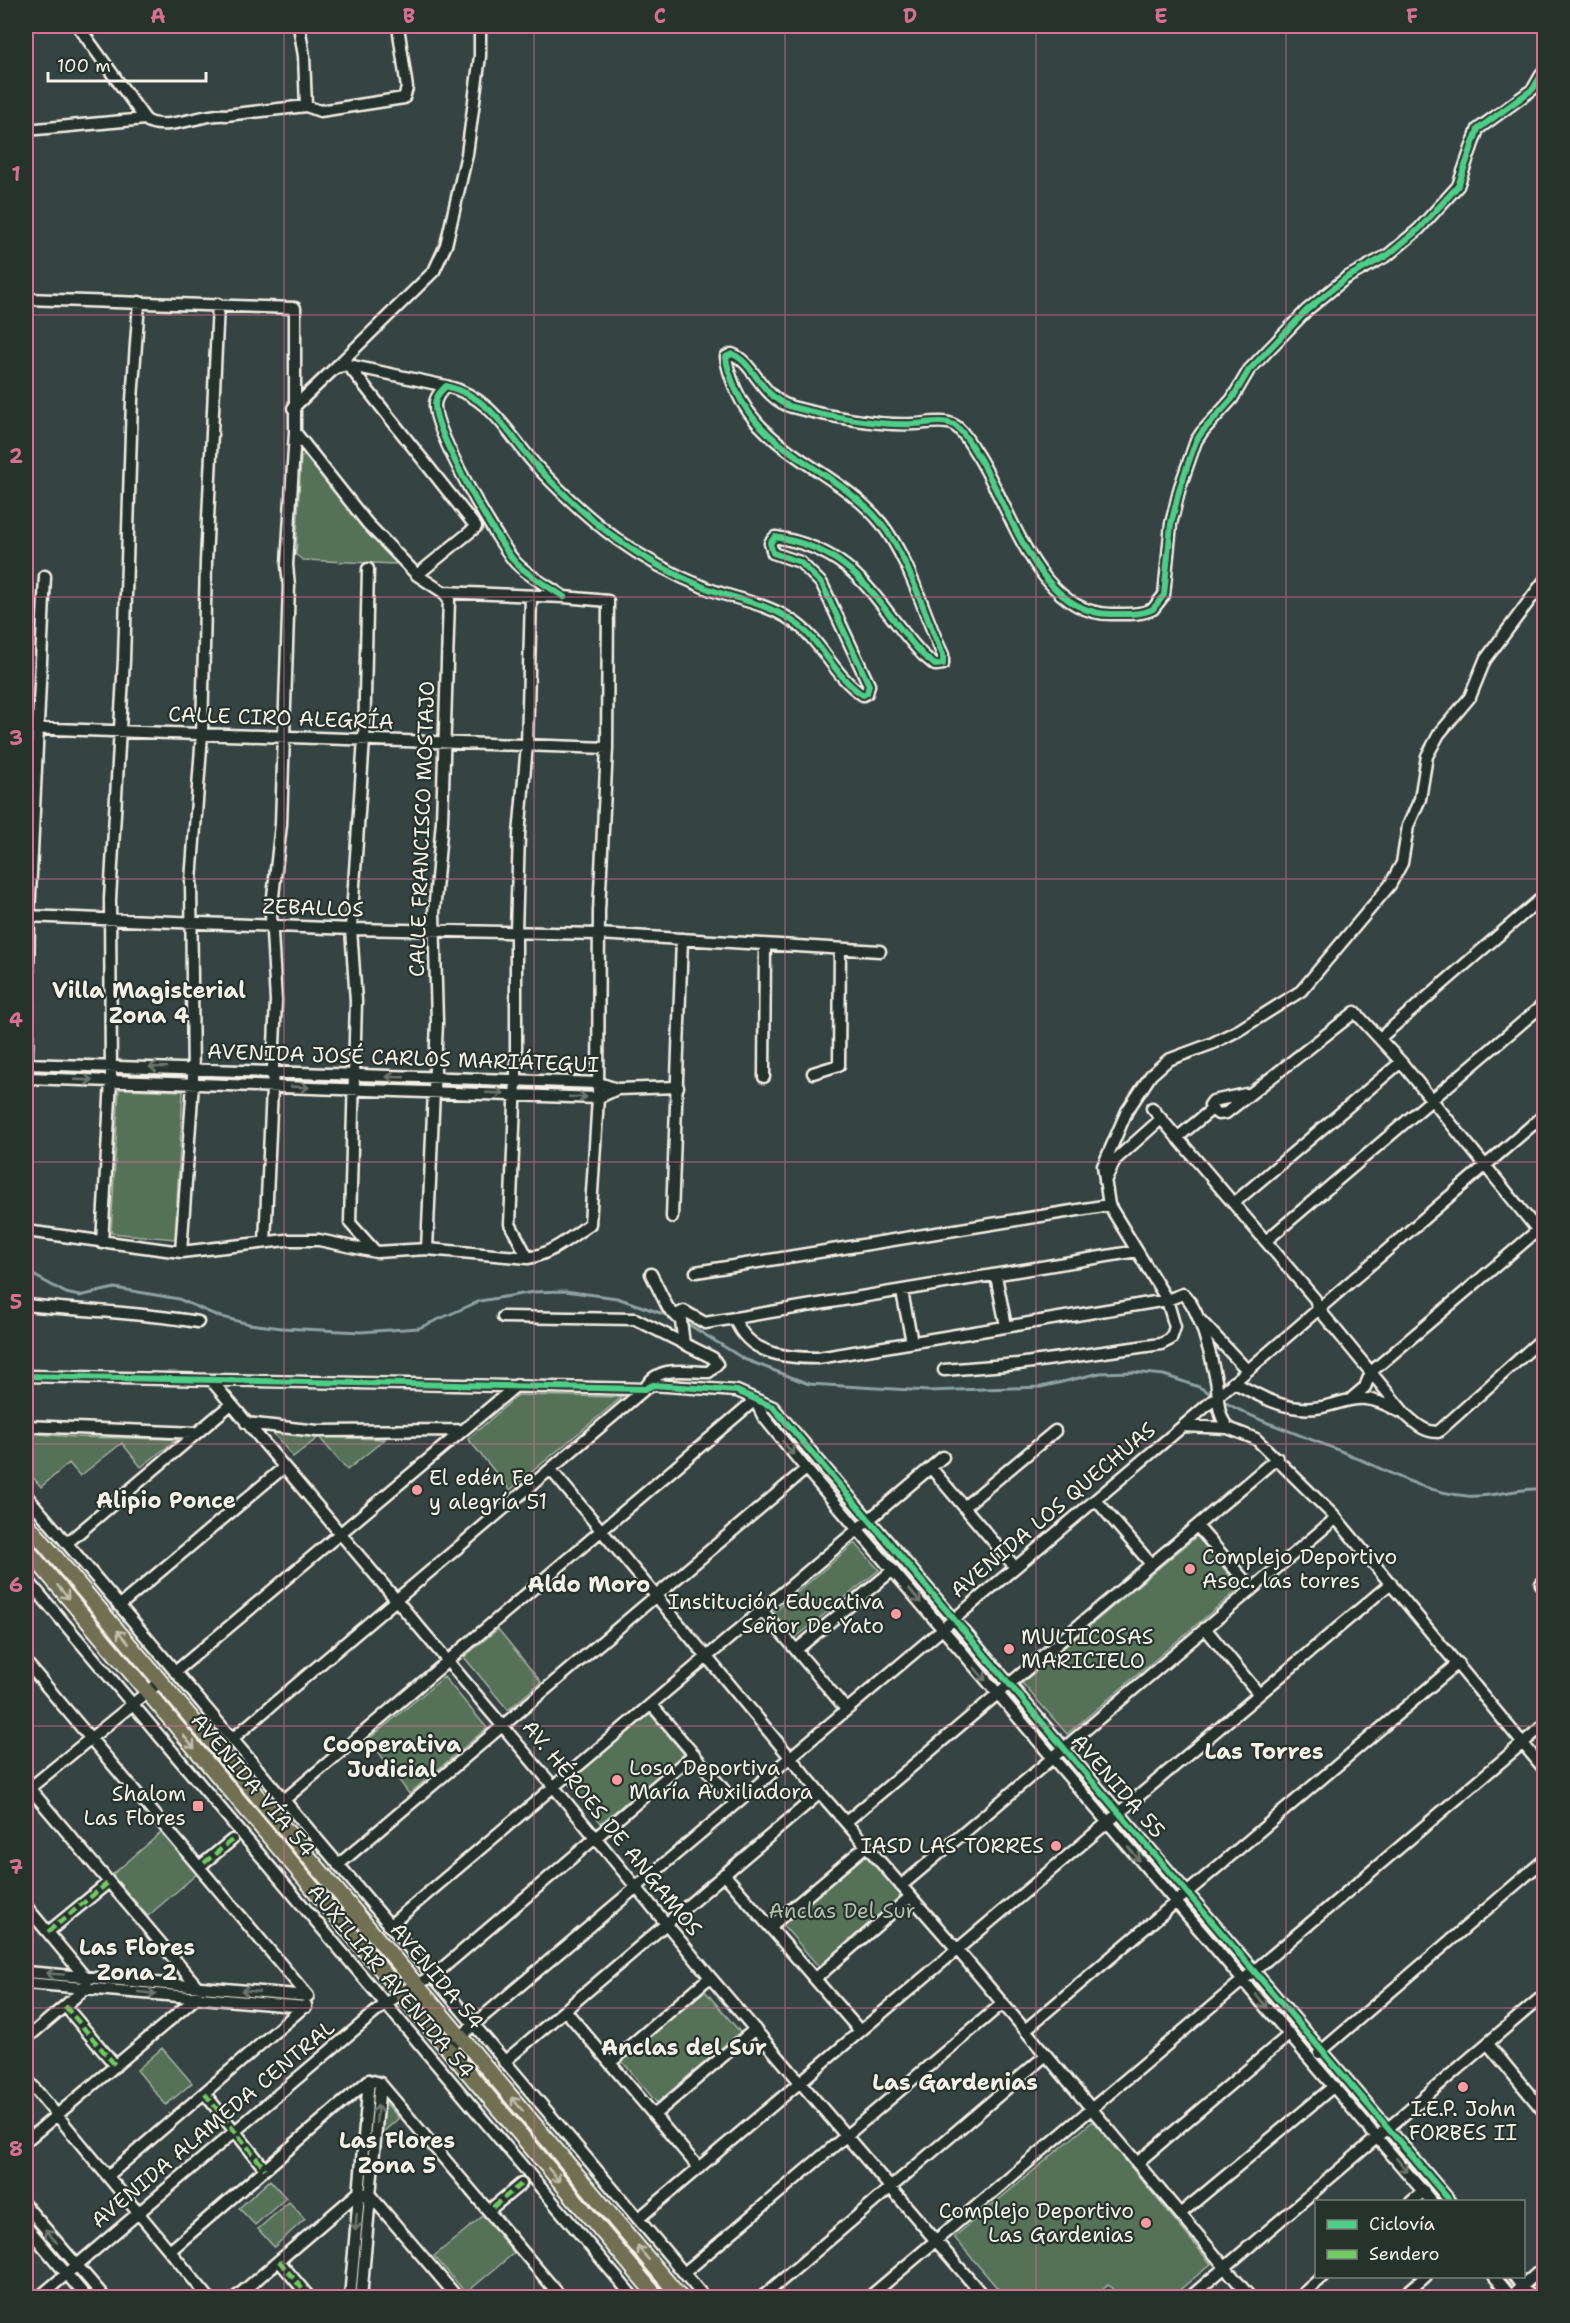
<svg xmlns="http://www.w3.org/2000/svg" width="1570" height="2323" font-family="'Shantell Sans',sans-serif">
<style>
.green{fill:#547159;stroke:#a4b1a0;stroke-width:1.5}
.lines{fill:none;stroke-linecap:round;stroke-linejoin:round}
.stream{stroke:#8ea2a1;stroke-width:3}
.minor-casing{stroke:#f4f1e8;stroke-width:15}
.major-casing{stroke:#f4f1e8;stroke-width:18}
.minor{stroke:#26332d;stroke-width:10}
.major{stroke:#716f52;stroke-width:14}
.quiet{stroke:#71cb61;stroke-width:4.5;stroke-dasharray:9 4.5;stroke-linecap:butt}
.cycleway-casing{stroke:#26332d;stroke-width:10}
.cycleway{stroke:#4dcf88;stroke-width:6}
.oneway{stroke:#6e766e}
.oneway2{stroke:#c0bdac}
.grid{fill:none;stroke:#d66f93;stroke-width:1.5;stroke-opacity:0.55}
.poi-dot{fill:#ff9aa2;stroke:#26332d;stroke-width:2}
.labels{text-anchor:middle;stroke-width:4.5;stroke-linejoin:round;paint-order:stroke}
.street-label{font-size:21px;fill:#f4f1e8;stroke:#26332d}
.poi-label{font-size:21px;fill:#f4f1e8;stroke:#26332d;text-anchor:start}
.park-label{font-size:21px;fill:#b4beaf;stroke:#26332d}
.neighbourhood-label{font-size:22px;font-weight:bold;fill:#f4f1e8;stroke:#26332d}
.neatline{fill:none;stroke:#d66f93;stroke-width:2}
.grid-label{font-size:20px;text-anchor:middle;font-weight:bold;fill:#d66f93}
</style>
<rect width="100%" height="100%" fill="#354342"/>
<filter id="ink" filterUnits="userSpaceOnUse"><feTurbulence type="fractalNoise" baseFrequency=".0167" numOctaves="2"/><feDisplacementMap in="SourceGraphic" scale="12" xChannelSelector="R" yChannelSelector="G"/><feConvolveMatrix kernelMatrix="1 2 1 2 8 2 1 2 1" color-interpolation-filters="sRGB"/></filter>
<g filter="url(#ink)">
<path class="green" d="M305,456L363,526L396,560L395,564L303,560L296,555L301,457Z
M119,1089L183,1091L175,1239L111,1233Z
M518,1395L622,1397L510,1490L468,1439Z
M776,1416L855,1510L851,1514L771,1420Z
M270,1429L319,1437L385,1439L347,1470L319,1437L293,1457Z
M26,1433L74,1437L177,1439L141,1467L122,1443L80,1476L69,1463L41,1487L26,1469Z
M26,1530L145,1671L140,1676L26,1541Z
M875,1533L939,1609L935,1613L870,1537Z
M1197,1536L1240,1588L1067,1734L1022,1683Z
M855,1543L879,1570L794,1639L773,1613Z
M498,1629L541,1682L508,1710L464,1657Z
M961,1634L996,1676L992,1680L957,1638Z
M444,1677L487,1728L409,1794L369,1739Z
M166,1696L259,1806L253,1811L160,1701Z
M1015,1698L1050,1739L1045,1743L1011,1702Z
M650,1714L684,1754L601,1823L567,1782Z
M1069,1760L1105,1804L1101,1807L1064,1764Z
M265,1813L396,1968L390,1973L259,1818Z
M1128,1829L1172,1882L1168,1885L1124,1832Z
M163,1831L198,1873L148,1916L112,1875Z
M866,1854L902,1896L819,1967L783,1925Z
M1192,1906L1239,1961L1236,1964L1188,1909Z
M1261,1986L1306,2038L1303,2041L1257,1988Z
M705,1991L740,2032L657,2103L621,2060Z
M162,2048L192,2083L166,2105L137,2070Z
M470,2056L654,2274L649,2278L465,2061Z
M1329,2065L1376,2120L1372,2123L1326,2068Z
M385,2102L399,2118L381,2134L383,2105Z
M1093,2121L1211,2264L1171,2297H1120L1108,2284L1093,2297H1005L954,2237Z
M270,2180L286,2198L255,2225L239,2208Z
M289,2202L305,2219L274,2247L258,2229Z
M483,2216L514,2253L466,2293L434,2256Z"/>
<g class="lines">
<path class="stream" d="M26,1271L66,1293L79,1296L115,1288L179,1299L218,1316L249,1324L282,1328L361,1332L419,1328L480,1301L534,1292L565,1291L617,1298L672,1317
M683,1321L744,1359L809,1384L928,1391L1041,1387L1100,1373L1132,1372L1164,1375L1199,1387L1213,1395
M1221,1400C1260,1423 1303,1435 1343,1452C1387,1470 1418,1491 1467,1496C1493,1498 1519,1487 1544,1489"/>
<defs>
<path id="minor" d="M78,26L145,119C162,134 204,112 226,115L306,106L320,111L404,98L407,88L398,26
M299,26L304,56L306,106
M26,130L145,119
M26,299L295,308V432L287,565L289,586L281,824L271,915L276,1001L265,1242
M348,365L476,527L417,575
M335,368L434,271L446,245L467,154L480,56V26
M293,408L335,368L348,365L446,386
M368,569L364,739L351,929L356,1001L350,1223L375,1251
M564,597C548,586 528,576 515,562C496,539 434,432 435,405C435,397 441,391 446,386C495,398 509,438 541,471C593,525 637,560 706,588C734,599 766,603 791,620C821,638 833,676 863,695L867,693L869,685L822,584L800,562L773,553L770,543L775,537C859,551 872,600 923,655L935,665L943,664V655C923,612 910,560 881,523C838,470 763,454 735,388C731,378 727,368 726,357L732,354C754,362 761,398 792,407C826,416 880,426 913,424C925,424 943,419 954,425C964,431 970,444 976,453C1011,506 1037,616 1113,614C1127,614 1141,615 1153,609L1164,595L1171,524L1180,487L1196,441L1202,432L1232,399L1249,370L1307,310L1346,278L1388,255L1419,229L1458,186L1478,129L1533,89L1544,70
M26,728L607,748
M26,916L351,929L599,934L880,951
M1380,1038L1544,896
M26,1064L599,1083L617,1089
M813,1073L839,1065L840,949
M764,1077L765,946
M26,1078L598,1098L617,1089L678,1087
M1152,1108L1315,1299L1318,1308L1406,1415C1416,1424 1424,1432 1438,1432L1544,1337
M1212,1109L1218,1114L1226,1113L1355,1012L1401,1062L1544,1238
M26,1124L29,916L45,576
M1177,1138L1212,1109L1210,1105L1213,1101L1246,1094
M1105,1181L1115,1160L1161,1119
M1235,1202L1401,1062
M672,1217L682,939
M26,1231L181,1252L286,1240H319L376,1252L427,1249L528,1258C551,1254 571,1237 590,1224L598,1098L599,911L607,748L608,601L564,597L443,592L417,575L367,523L295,432
M1267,1240L1544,1004
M102,1243L111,1080L110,899L124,660L132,400L139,302
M427,1249L437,1022L434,913L442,821L449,599L443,592
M181,1252L193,1083L191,881L202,734L206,562L218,304
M528,1258L510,1224L516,1080V931L519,835L527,745L531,596
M696,1272L1109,1205
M651,1274L668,1308L679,1319
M996,1276L1006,1326
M902,1292L912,1342
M26,1305C83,1311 141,1312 198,1322
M735,1319C748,1354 784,1358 818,1358L1167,1300L1183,1294C1199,1306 1212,1359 1216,1380C1219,1398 1216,1412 1228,1428L1256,1439L1336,1518L1544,1769
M1200,1320L1247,1370
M684,1344L680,1313L684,1311L705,1323L1137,1251
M944,1370L1018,1364L1161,1344L1171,1339L1175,1327L1167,1300L1109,1205L1103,1166L1127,1111L1151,1075L1168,1060L1211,1044L1239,1030L1301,991L1390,885L1402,863L1408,826L1420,799L1427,756L1439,734L1470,697L1485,660L1544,581
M26,1376L645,1389L653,1385L737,1391L773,1407L1451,2202
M211,1380L553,1786L710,1977L985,2298
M1233,1382C1253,1392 1275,1406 1299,1408C1342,1412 1351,1383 1398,1411
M1352,1398L1365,1387L1371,1372L1544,1225
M755,1400L763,1416L806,1469L1432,2202
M246,1423L317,1431L463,1430
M26,1426L197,1433
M1183,1426L1228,1428
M931,1468L1015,1567
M551,1470L820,1793L961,1954L1251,2298
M26,1495L705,2298
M1096,1500L1151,1564
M965,1506L1055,1431
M1197,1526L1252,1589
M67,1543L230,1405
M26,1578L634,2298
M1544,1580L1541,1584L1544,1588
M119,1606L283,1468
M762,1610L846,1709
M1205,1628L1258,1693
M796,1650L893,1570
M26,1662L308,1996
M175,1672L517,1385
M651,1704L735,1803
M232,1739L645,1389C657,1364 686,1372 709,1372L717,1364L713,1358L635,1319L503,1317
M26,1784L197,1986L196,1998L26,2141
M26,1791L161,1681
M284,1800L755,1400
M846,1822L1277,1458
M204,1863L232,1840
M338,1865L806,1469
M724,1874L860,2031
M901,1886L1336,1518
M26,1906L85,1977L87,1987L26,2039
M389,1926L943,1457
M770,1927L866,1846
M48,1932L109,1882
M26,1972L308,1996
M815,1979L910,1897
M26,1983L306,2007
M65,2006L116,2066
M565,2010L699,2168
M1025,2030L1458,1663
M1488,2044L1544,2112
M448,2050L473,2025L1183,1426L1544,1115
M1319,2053L1544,1860
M504,2062L820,1793
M610,2063L710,1977
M26,2078L209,2298
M205,2094L265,2169
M654,2115L755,2029
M1137,2163L1290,2034
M109,2175L306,2005
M1411,2202L1424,2191
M26,2206L105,2298
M493,2207L521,2184
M1180,2214L1334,2086
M638,2219L1391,1583
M26,2226L87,2298
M26,2245L35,2237
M171,2250L369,2080L380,2083L562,2298
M279,2261L310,2298
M684,2273L1003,2003
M1494,2276L1512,2298
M1514,2276L1531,2298
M38,2298L385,2004L416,1984L432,1977L694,1754
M235,2298L358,2193L370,2195L458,2298
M350,2298L369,2080
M361,2298L380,2083
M761,2298L1046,2055
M868,2298L1544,1725
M1189,2298L1544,1995
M1298,2298L1323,2276
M1401,2298L1426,2276
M1509,2298L1544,2267"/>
<path id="major" d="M26,1522L681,2298
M26,1548L658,2298"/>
</defs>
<use href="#minor" class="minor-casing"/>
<use href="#major" class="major-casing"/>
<use href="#minor" class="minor"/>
<use href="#major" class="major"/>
<path class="quiet" d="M204,1863L232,1840
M48,1932L109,1882
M65,2006L116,2066
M205,2094L265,2169
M493,2207L521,2184
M279,2261L310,2298"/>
<defs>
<path id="cycleway" d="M564,597C548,586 528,576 515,562C496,539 434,432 435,405C435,397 441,391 446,386C495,398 509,438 541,471C593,525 637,560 706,588C734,599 766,603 791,620C821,638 833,676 863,695L867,693L869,685L822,584L800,562L773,553L770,543L775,537C859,551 872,600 923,655L935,665L943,664V655C923,612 910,560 881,523C838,470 763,454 735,388C731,378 727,368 726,357L732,354C754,362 761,398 792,407C826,416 880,426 913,424C925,424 943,419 954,425C964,431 970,444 976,453C1011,506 1037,616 1113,614C1127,614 1141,615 1153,609L1164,595L1171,524L1180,487L1196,441L1202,432L1232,399L1249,370L1307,310L1346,278L1388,255L1419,229L1458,186L1478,129L1533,89L1544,70
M26,1376L645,1389L653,1385L737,1391L773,1407L1451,2202"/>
</defs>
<use href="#cycleway" class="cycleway-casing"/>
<use href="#cycleway" class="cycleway"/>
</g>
<defs><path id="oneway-shaft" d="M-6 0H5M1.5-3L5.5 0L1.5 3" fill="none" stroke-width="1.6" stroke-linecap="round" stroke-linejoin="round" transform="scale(1.5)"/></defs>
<g class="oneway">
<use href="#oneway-shaft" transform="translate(158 1067) rotate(-179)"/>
<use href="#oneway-shaft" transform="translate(395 1077) rotate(-178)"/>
<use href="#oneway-shaft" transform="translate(84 1080) rotate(2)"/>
<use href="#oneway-shaft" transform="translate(300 1087) rotate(3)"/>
<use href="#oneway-shaft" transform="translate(495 1093) rotate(2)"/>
<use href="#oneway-shaft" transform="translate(578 1097) rotate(2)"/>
<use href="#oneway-shaft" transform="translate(788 1448) rotate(51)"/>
<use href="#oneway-shaft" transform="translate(915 1596) rotate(50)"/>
<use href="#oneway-shaft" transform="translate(980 1674) rotate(50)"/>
<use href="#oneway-shaft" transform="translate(1134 1854) rotate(50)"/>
<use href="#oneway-shaft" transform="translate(55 1974) rotate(-176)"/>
<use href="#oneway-shaft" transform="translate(250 1991) rotate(-175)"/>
<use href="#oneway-shaft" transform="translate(147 1993) rotate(6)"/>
<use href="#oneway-shaft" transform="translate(1261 2001) rotate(49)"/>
<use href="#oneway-shaft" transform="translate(377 2114) rotate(-85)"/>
<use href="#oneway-shaft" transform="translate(1402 2165) rotate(50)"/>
<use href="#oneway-shaft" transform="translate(356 2222) rotate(95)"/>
<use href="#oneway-shaft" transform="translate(51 2236) rotate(-131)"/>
</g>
<g class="oneway2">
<use href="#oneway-shaft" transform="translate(63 1592) rotate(50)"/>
<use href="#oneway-shaft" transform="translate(123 1637) rotate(-130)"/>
<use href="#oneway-shaft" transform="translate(189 1742) rotate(50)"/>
<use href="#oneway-shaft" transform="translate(517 2104) rotate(-130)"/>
<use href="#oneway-shaft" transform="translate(554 2175) rotate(50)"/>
<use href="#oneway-shaft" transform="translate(643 2253) rotate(-130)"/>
</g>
</g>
<path class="grid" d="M284,26V2298M534,26V2298M785,26V2298M1036,26V2298M1286,26V2298M26,315H1544M26,597H1544M26,879H1544M26,1162H1544M26,1444H1544M26,1726H1544M26,2008H1544"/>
<g class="poi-dot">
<circle cx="417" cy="1490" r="6"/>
<circle cx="1190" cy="1569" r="6"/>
<circle cx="896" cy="1614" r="6"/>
<circle cx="1009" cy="1649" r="6"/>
<circle cx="617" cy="1780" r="6"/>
<rect x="192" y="1800" width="12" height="12" rx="3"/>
<circle cx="1056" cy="1846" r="6"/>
<circle cx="1463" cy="2087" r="6"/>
<circle cx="1146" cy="2223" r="6"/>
</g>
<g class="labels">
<g class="street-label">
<text transform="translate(281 718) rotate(2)" y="7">CALLE CIRO ALEGRÍA</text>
<text transform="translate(422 829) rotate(-88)" y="7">CALLE FRANCISCO MOSTAJO</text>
<text transform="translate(313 908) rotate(2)" y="7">ZEBALLOS</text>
<text transform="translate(403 1058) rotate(2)" y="7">AVENIDA JOSÉ CARLOS MARIÁTEGUI</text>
<text transform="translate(1053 1510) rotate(-40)" y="7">AVENIDA LOS QUECHUAS</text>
<text transform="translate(253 1785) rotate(50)" y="7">AVENIDA VÍA 54</text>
<text transform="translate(1118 1786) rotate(49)" y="7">AVENIDA 55</text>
<text transform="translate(612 1828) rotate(51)" y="7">AV. HÉROES DE ANGAMOS</text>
<text transform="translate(437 1976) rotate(50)" y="7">AVENIDA 54</text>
<text transform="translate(391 1981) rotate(50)" y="7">AUXILIAR AVENIDA 54</text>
<text transform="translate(213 2124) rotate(-40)" y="7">AVENIDA ALAMEDA CENTRAL</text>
</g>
<g class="poi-label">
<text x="429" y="1485">El edén Fe<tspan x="429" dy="24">y alegría 51</tspan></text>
<text x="1202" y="1564">Complejo Deportivo<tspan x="1202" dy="24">Asoc. las torres</tspan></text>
<text x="884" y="1609" text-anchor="end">Institución Educativa<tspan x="884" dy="24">Señor De Yato</tspan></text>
<text x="1021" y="1644">MULTICOSAS<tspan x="1021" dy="24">MARICIELO</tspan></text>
<text x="629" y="1775">Losa Deportiva<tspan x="629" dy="24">María Auxiliadora</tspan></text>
<text x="186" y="1801" text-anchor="end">Shalom<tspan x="186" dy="24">Las Flores</tspan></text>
<text x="1044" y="1853" text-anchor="end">IASD LAS TORRES</text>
<text x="1463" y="2116" text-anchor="middle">I.E.P. John<tspan x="1463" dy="24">FORBES II</tspan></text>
<text x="1134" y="2218" text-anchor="end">Complejo Deportivo<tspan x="1134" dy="24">Las Gardenias</tspan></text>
</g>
<g class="park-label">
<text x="842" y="1918">Anclas Del Sur</text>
</g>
<g class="neighbourhood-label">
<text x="149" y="998">Villa Magisterial<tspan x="149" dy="25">Zona 4</tspan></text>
<text x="166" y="1508">Alipio Ponce</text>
<text x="589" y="1592">Aldo Moro</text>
<text x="392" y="1752">Cooperativa<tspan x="392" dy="25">Judicial</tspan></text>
<text x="1264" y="1759">Las Torres</text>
<text x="137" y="1955">Las Flores<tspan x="137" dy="25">Zona 2</tspan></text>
<text x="684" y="2055">Anclas del Sur</text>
<text x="955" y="2090">Las Gardenias</text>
<text x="397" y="2148">Las Flores<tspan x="397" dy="25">Zona 5</tspan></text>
</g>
</g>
<rect width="1570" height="2323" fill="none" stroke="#26332d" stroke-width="66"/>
<rect x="1315" y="2200" width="210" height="78" fill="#26332d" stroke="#787f78" stroke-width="1.5"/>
<rect x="1327" y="2220" width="30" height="9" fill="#4dcf88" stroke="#787f78" stroke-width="1.5"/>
<text x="1369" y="2230" font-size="18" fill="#f4f1e8">Ciclovía</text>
<rect x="1327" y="2250" width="30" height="9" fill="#71cb61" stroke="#787f78" stroke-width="1.5"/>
<text x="1369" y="2260" font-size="18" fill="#f4f1e8">Sendero</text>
<path d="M48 72v9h158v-9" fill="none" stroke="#f4f1e8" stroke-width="3"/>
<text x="57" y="72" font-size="18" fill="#f4f1e8" stroke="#26332d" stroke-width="4.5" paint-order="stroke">100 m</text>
<rect x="33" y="33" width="1504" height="2257" class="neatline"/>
<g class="grid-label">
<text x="158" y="23">A</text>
<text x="409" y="23">B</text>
<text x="660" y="23">C</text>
<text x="910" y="23">D</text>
<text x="1161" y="23">E</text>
<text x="1412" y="23">F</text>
<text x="16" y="181">1</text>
<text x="16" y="463">2</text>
<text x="16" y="745">3</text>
<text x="16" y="1027">4</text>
<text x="16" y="1309">5</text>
<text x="16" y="1592">6</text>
<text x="16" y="1874">7</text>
<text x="16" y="2156">8</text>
</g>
</svg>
